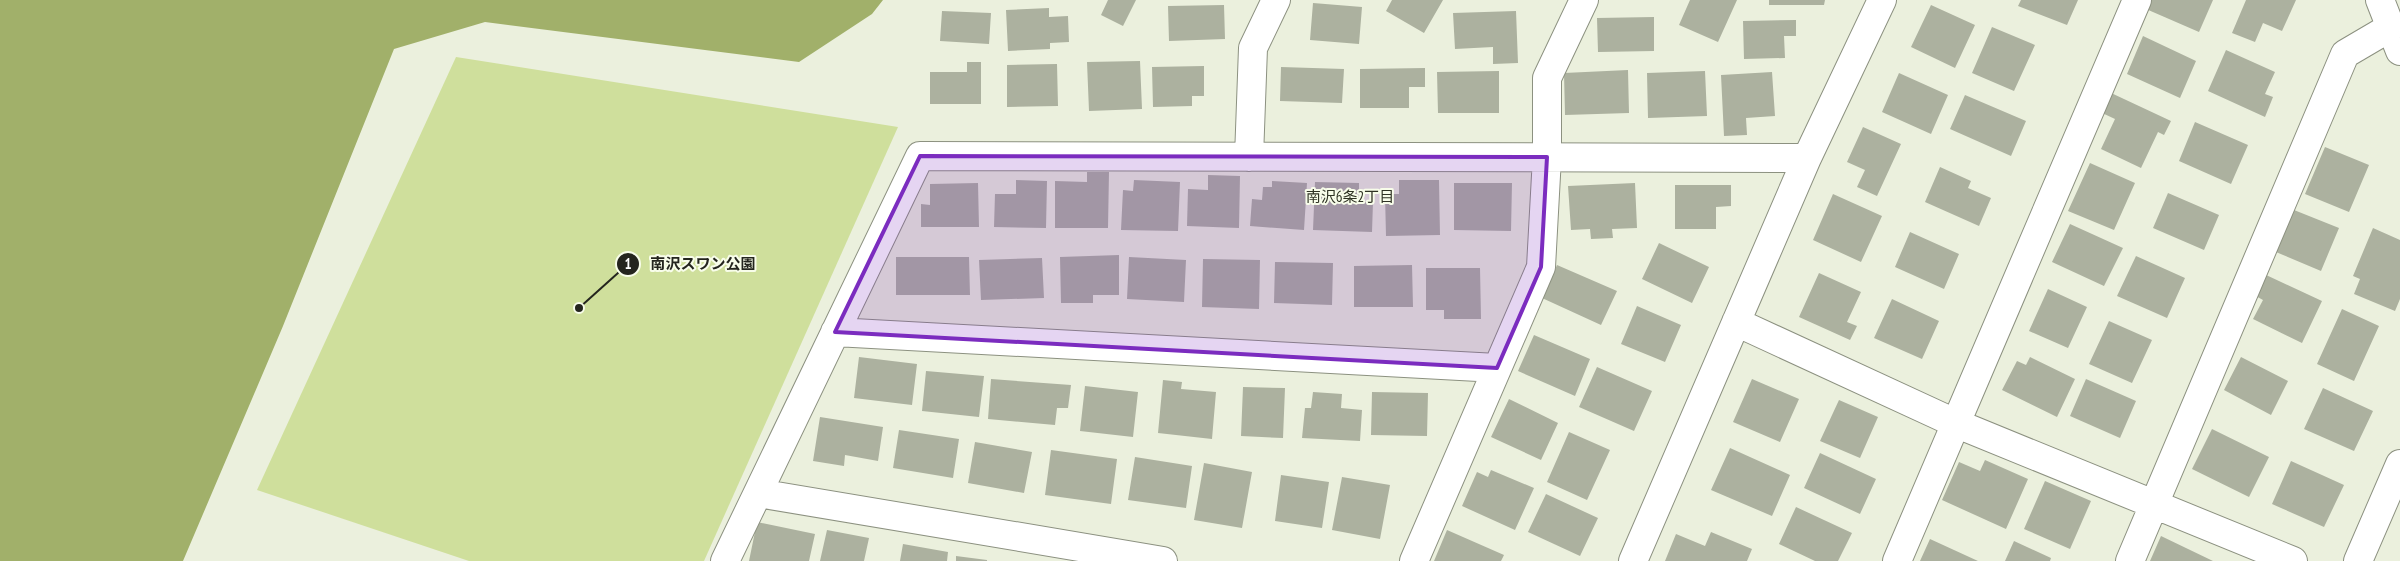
<svg xmlns="http://www.w3.org/2000/svg" width="2400" height="561" font-family="'PT Sans Narrow','Noto Sans JP',sans-serif">
<style>
.green{fill:#cfdf9c}
.forest{fill:#a1b06a}
.building{fill:#acb19f}
.lines{fill:none;stroke-linecap:round;stroke-linejoin:round}
.minor-casing{stroke:#8c9180;stroke-width:30}
.minor{stroke:#fff;stroke-width:28}
.marked{fill:#7b2cbf;fill-opacity:0.2;stroke:#7b2cbf;stroke-width:4;stroke-linejoin:round}
.labels{text-anchor:middle;stroke-width:4;stroke-linejoin:round;paint-order:stroke}
.neighbourhood-label{font-size:15px;fill:#2f3324;stroke:#f8fdea}
.leader{fill:none;stroke:#24251e;stroke-width:2}
.callout-dot{fill:#24251e;stroke:#f8fdea;stroke-width:2}
.mark-label{font-size:15px;text-anchor:middle;font-weight:bold;fill:#fff}
.callout-label{font-size:15px;text-anchor:middle;font-weight:bold;fill:#24251e;stroke:#f8fdea;stroke-width:4;stroke-linejoin:round;paint-order:stroke}
</style>
<rect width="100%" height="100%" fill="#ebf0dd"/>
<path class="green" d="M456,57L898,127L704,561H469L257,490Z"/>
<path class="forest" d="M0,0H883L872,14L799,62L485,22L394,49L283,326L183,561H0Z"/>
<path class="building" d="M1108,0H1136L1123,26L1101,15Z
M1392,0H1443L1424,33L1386,11Z
M1690,0H1737L1718,42L1679,25Z
M1769,0H1825L1824,5H1769Z
M2021,0H2078L2067,25L2018,6Z
M2149,0H2213L2199,32L2146,9Z
M2246,0H2296L2282,31L2263,23L2255,42L2232,33Z
M1313,3L1362,7L1359,44L1310,40Z
M1224,5L1225,39L1169,41L1168,6Z
M1931,5L1975,25L1955,68L1911,47Z
M1049,8V17L1068,16L1069,42L1050,43V49L1008,51L1006,10Z
M942,11L991,13L989,44L940,41Z
M1516,11L1518,63L1493,64V47L1455,49L1453,13Z
M1654,17V51L1598,52L1597,18Z
M1796,20V36H1784L1785,58L1744,59L1743,21Z
M1992,27L2035,45L2014,91L1972,73Z
M2143,36L2196,61L2180,98L2127,74Z
M2226,50L2275,72L2265,94L2273,97L2265,117L2208,91Z
M1140,61L1142,109L1089,111L1087,62Z
M967,62H981V104H930V72H967Z
M1057,64L1058,106L1007,107V65Z
M1204,66V96H1192V106L1153,107L1152,67Z
M1281,67L1344,69L1342,103L1280,101Z
M1425,68V87H1409V108H1360V69Z
M1628,70L1629,113L1565,115L1564,73Z
M1499,71V113H1438L1437,72Z
M1705,71L1707,116L1648,118L1647,73Z
M1772,72L1775,116L1746,118L1747,135L1724,136L1721,75Z
M1899,73L1948,95L1931,134L1882,112Z
M2109,92L2171,121L2164,135L2158,132L2141,168L2101,149L2115,119L2100,112Z
M1965,95L2026,121L2011,156L1950,129Z
M2195,122L2248,145L2231,184L2179,161Z
M1863,127L1901,144L1877,196L1857,187L1865,170L1847,162Z
M2325,147L2369,165L2349,212L2305,194Z
M2090,163L2135,183L2114,230L2068,211Z
M1940,167L1971,181L1968,188L1991,198L1979,226L1925,202Z
M1087,172H1109L1108,228H1055V181L1087,182Z
M1208,175L1240,176L1239,228L1187,226L1188,189L1208,190Z
M1016,180L1047,181L1046,228L994,227L995,194H1016Z
M1134,180L1180,182L1178,231L1121,230L1123,190L1133,191Z
M1399,180H1439L1440,235L1386,236L1385,194H1399Z
M1272,181L1307,183L1304,230L1250,226L1252,199L1262,200L1263,187H1272Z
M1315,182L1359,183V201L1373,202L1372,232L1313,230Z
M978,183L979,227H921V204L930,205V184Z
M1454,183H1512L1511,231L1454,230Z
M1635,183L1637,228L1612,229L1613,238L1591,239L1590,229L1571,230L1568,186Z
M1675,185H1731V206L1716,207V229H1675Z
M2168,193L2219,215L2204,250L2153,228Z
M1833,194L1882,216L1861,262L1813,240Z
M2294,210L2339,228L2321,271L2276,252Z
M2070,224L2123,248L2104,286L2052,262Z
M2373,228L2400,240V299L2395,311L2354,294L2360,279L2353,276Z
M1910,232L1959,254L1944,289L1895,267Z
M1659,243L1709,267L1692,303L1642,279Z
M1119,255V295H1093V303H1061L1060,257Z
M2136,256L2185,278L2167,318L2117,296Z
M896,257H969L970,295H896Z
M1129,257L1186,260L1184,302L1127,299Z
M1042,258L1044,298L981,300L979,260Z
M1203,259L1260,260L1259,309L1202,307Z
M1275,262L1333,263L1332,305L1274,303Z
M1412,265L1413,307H1354V266Z
M1557,265L1617,291L1601,325L1542,298Z
M1426,268H1480L1481,319H1444V310H1426Z
M1819,273L1861,292L1847,322L1857,326L1850,340L1799,317Z
M2264,274L2322,301L2302,343L2253,319L2263,300L2254,295Z
M2048,289L2087,307L2068,348L2029,331Z
M1892,299L1939,321L1922,359L1874,338Z
M1637,306L1681,325L1665,362L1621,344Z
M2342,309L2379,326L2354,381L2317,364Z
M2109,321L2152,340L2132,383L2089,364Z
M1534,335L1590,359L1575,396L1518,371Z
M859,357L917,364L912,405L854,398Z
M2030,357L2075,379L2057,417L2002,390L2017,361L2026,365Z
M2241,357L2288,381L2271,415L2224,390Z
M1597,367L1652,391L1634,431L1579,407Z
M926,371L984,376L979,417L922,411Z
M991,379L1071,385L1068,408H1057L1055,425L988,419Z
M1752,379L1799,399L1780,442L1733,422Z
M2086,379L2136,401L2120,438L2070,416Z
M1163,380L1182,382L1181,389L1216,392L1212,439L1158,433Z
M1085,386L1138,392L1133,437L1080,431Z
M1243,387L1285,388L1283,438L1241,436Z
M2323,388L2373,411L2354,451L2304,429Z
M1313,392L1342,394L1341,408L1362,410L1360,441L1302,438L1305,408H1311Z
M1372,392L1428,393L1427,436L1371,435Z
M1509,399L1558,423L1541,460L1491,437Z
M1839,400L1878,417L1860,458L1820,441Z
M820,417L883,427L878,461L845,455L844,466L813,461Z
M2212,429L2269,457L2249,497L2192,469Z
M899,430L959,439L953,478L893,468Z
M1569,432L1610,450L1587,500L1547,482Z
M975,442L1032,452L1024,493L968,483Z
M1730,448L1790,475L1772,516L1711,490Z
M1051,450L1117,459L1111,504L1045,495Z
M1820,453L1876,479L1860,514L1804,488Z
M1135,457L1192,466L1186,508L1128,500Z
M1985,460L2028,479L2006,529L1942,500L1959,462L1980,471Z
M2291,461L2344,485L2324,527L2272,504Z
M1204,463L1252,472L1242,528L1194,520Z
M1491,470L1534,488L1515,530L1462,506L1477,472L1488,477Z
M1281,475L1329,482L1322,528L1275,521Z
M1342,477L1390,485L1380,539L1332,530Z
M2045,481L2091,501L2070,549L2024,529Z
M1546,494L1598,518L1580,556L1528,532Z
M1796,507L1852,533L1838,561H1815L1779,544Z
M757,522L815,534L809,561H749Z
M827,530L869,538L864,561H820Z
M1447,530L1504,555L1501,561H1434Z
M1711,532L1752,549L1747,561H1665L1676,534L1705,546Z
M2161,536L2213,561H2150Z
M1930,539L1978,561H1920Z
M2014,541L2051,558L2050,561H2005Z
M903,544L948,552L947,561H900Z
M956,556L987,560V561H956Z"/>
<g class="lines">
<defs>
<path id="minor" d="M2380,0L2400,51
M1249,157L1253,48L1276,0
M1736,322L1955,423L2293,561
M835,332L1497,368
M758,493L1163,561
M725,561L920,156L1807,158
M1414,561L1541,267L1547,157V78L1584,0
M1633,561L1807,158L1882,0
M1897,561L2137,0
M2130,561L2345,54L2391,27
M2358,561L2400,464"/>
</defs>
<use href="#minor" class="minor-casing"/>
<use href="#minor" class="minor"/>
</g>
<path class="marked" d="M920,156L1547,157L1541,267L1497,368L835,332Z"/>
<g class="labels">
<g class="neighbourhood-label">
<text x="1350" y="202">南沢6条2丁目</text>
</g>
</g>
<path class="leader" d="M579 308L628 264"/>
<g class="callout-dot">
<circle cx="579" cy="308" r="5"/>
<circle cx="628" cy="264" r="12"/>
</g>
<g class="mark-label">
<text x="628" y="269">1</text>
</g>
<g class="callout-label">
<text x="703" y="269">南沢スワン公園</text>
</g>
</svg>
